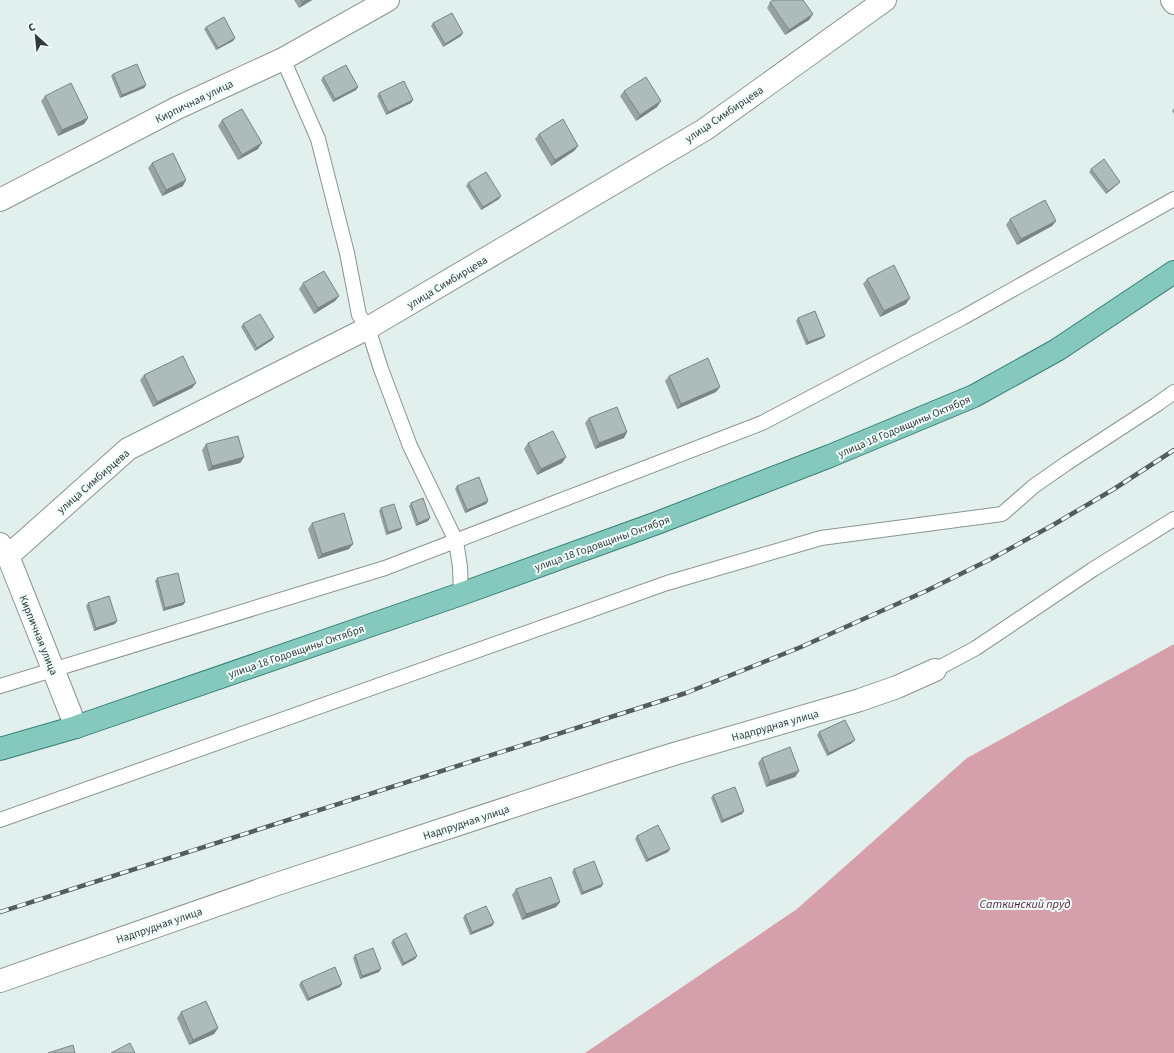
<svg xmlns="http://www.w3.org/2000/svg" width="1174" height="1053" font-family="'Source Sans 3',sans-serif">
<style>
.water{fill:#d5a0ac}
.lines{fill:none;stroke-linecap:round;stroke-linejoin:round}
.service-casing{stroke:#889592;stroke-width:16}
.minor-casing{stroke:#889592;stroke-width:24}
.primary-casing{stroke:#337f73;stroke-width:24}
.service{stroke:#fff;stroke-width:14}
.minor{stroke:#fff;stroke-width:22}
.primary{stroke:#85c8be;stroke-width:22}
.rail-casing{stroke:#555b5a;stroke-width:4.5}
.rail{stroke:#effefb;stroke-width:3;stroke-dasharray:9;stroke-linecap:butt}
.wall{fill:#96a29f}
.shaded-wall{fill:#7a8482}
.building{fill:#aebcb9;stroke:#7a8482}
.labels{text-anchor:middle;stroke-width:4;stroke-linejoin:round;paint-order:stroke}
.street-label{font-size:11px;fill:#343938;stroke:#effefb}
.water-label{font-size:12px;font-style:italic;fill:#5d1e33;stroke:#effefb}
</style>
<rect width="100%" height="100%" fill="#e2f0ed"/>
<path class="water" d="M1174,644V1053H585L797,909L967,758Z"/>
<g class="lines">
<defs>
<path id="service" d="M283,59L318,139L347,253L359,315L368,328L381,369L410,446L456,541L460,567L461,594
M935,670L976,648L1092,570L1174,519
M0,686L385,568L762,423L962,318L1174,199
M0,820L667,583L821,538L1002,514L1034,486L1067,463L1156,405L1174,392"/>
<path id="minor" d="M1172,0L1174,3
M0,200L177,108L283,59L388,0
M0,544L8,556L76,727
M8,556L128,449L368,328L704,130L885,0
M0,981L274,885L617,772L674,754L860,700L897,687L935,670"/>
<path id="primary" d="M0,749L76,727L461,594L657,523L830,456L974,396L1057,350L1174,272"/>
</defs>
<use href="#service" class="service-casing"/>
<use href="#minor" class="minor-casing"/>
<use href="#primary" class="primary-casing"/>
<use href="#service" class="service"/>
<use href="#minor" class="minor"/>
<use href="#primary" class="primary"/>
<defs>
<path id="rail" d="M0,912L686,693L801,647L926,591L991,559L1053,525L1114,489L1174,450"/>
</defs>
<use href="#rail" class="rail-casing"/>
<use href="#rail" class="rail"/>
</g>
<path class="wall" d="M294,0H312L299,8Z
M770,2L813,14L809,20L785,35L767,8Z
M433,23L461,36L443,47L431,26Z
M206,27L235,38L233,41L216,50L204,29Z
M113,74L146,85L144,88L120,98L111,76Z
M323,77L358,87L356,90L333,102L321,80Z
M624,91L657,107L636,121L620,96Z
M379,93L411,103L386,115L377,96Z
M45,96L88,118L84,124L58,136L41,101Z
M1174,108V114L1172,111Z
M222,120L258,149L238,160L218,126Z
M539,134L578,146L574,151L551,166L535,139Z
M152,163L183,186L162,196L148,168Z
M1091,169L1118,184L1106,194L1089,172Z
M468,183L499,199L481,210L466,186Z
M1010,219L1056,221L1052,226L1017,245L1006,225Z
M867,279L906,304L880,317L863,284Z
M303,283L339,296L335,301L314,314L299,289Z
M798,318L825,336L823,338L806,345L796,321Z
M243,324L274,337L272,340L255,351L241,327Z
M144,375L196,383L192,388L153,407L140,380Z
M669,376L716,392L677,409L665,381Z
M589,418L624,438L595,449L585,423Z
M528,443L566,457L562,463L537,475L524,449Z
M206,444L244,457L240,463L208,471L202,450Z
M457,486L486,504L465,513L455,489Z
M411,503L428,521L416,526L409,506Z
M381,508L402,528L400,530L386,535L379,511Z
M312,523L349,549L318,559L308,529Z
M157,578L185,602L183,605L163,611L155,581Z
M88,603L115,624L94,631L86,606Z
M819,732L852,743L827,756L817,735Z
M762,758L799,771L795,777L766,787L758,763Z
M713,795L744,811L742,814L721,823L711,798Z
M637,836L670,849L668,852L646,862L635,839Z
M574,869L603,884L601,887L581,895L572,872Z
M516,889L560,902L556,907L522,920L512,895Z
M465,915L494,923L492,926L470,935L463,918Z
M393,940L417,956L415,959L402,966L391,943Z
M355,955L379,972L360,979L353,958Z
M301,982L340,987L307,1001L299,985Z
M181,1012L218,1028L214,1034L189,1045L177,1018Z"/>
<path class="shaded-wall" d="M307,0H312L299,8L303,2Z
M813,14L809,20L785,35L789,30Z
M463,33L461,36L443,47L445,44Z
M235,38L233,41L216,50L218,48Z
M146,85L144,88L120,98L122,95Z
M358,87L356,90L333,102L335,99Z
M413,100L411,103L386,115L388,112Z
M661,101L657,107L636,121L640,115Z
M88,118L84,124L58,136L62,130Z
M262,143L258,149L238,160L242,155Z
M578,146L574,151L551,166L555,160Z
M186,180L183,186L162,196L166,190Z
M1120,182L1118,184L1106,194L1108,191Z
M501,196L499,199L481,210L483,207Z
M1056,221L1052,226L1017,245L1021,239Z
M339,296L335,301L314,314L318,308Z
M910,298L906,304L880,317L884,311Z
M825,336L823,338L806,345L808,342Z
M274,337L272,340L255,351L257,348Z
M196,383L192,388L153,407L157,402Z
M720,387L716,392L677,409L681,404Z
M627,432L624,438L595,449L599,443Z
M244,457L240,463L208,471L212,466Z
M566,457L562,463L537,475L541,469Z
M488,501L486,504L465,513L467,510Z
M430,518L428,521L416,526L418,523Z
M402,528L400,530L386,535L388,532Z
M353,544L349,549L318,559L322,554Z
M185,602L183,605L163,611L165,608Z
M117,621L115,624L94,631L96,628Z
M855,740L852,743L827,756L829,753Z
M799,771L795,777L766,787L770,781Z
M744,811L742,814L721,823L723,820Z
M670,849L668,852L646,862L648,859Z
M603,884L601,887L581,895L583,892Z
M560,902L556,907L522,920L526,914Z
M494,923L492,926L470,935L472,932Z
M417,956L415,959L402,966L404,963Z
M381,969L379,972L360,979L362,976Z
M342,984L340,987L307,1001L309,998Z
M218,1028L214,1034L189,1045L193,1040Z"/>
<path class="building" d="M301,0H307L303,2Z
M774,0H803L813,14L789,30L770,2Z
M452,13L463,33L445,44L433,23Z
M224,17L235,38L218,48L206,27Z
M137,64L146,85L122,95L113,74Z
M346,65L358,87L335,99L323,77Z
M646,77L661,101L640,115L624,91Z
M404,81L413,100L388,112L379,93Z
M71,83L88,118L62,130L45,96Z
M242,109L262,143L242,155L222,120Z
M563,119L578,146L555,160L539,134Z
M173,153L186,180L166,190L152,163Z
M1104,159L1120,182L1108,191L1091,169Z
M486,172L501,196L483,207L468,183Z
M1045,200L1056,221L1021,239L1010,219Z
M894,265L910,298L884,311L867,279Z
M324,271L339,296L318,308L303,283Z
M815,311L825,336L808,342L798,318Z
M260,314L274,337L257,348L243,324Z
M183,356L196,383L157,402L144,375Z
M708,358L720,387L681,404L669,376Z
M617,407L627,432L599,443L589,418Z
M553,431L566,457L541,469L528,443Z
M238,436L244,457L212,466L206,444Z
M479,477L488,501L467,510L457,486Z
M423,498L430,518L418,523L411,503Z
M394,504L402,528L388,532L381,508Z
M344,513L353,544L322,554L312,523Z
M178,573L185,602L165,608L157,578Z
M109,596L117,621L96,628L88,603Z
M845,720L855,740L829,753L819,732Z
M790,747L799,771L770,781L762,758Z
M735,787L744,811L723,820L713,795Z
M658,825L670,849L648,859L637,836Z
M594,861L603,884L583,892L574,869Z
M551,877L560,902L526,914L516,889Z
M486,906L494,923L472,932L465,915Z
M406,933L417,956L404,963L393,940Z
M373,948L381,969L362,976L355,955Z
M335,967L342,984L309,998L301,982Z
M206,1001L218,1028L193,1040L181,1012Z
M130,1043L135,1053H111Z
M73,1045L75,1053H48Z"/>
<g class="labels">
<g class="street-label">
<text transform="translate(194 101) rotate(-26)" y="4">Кирпичная улица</text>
<text transform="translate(724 114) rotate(-34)" y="4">улица Симбирцева</text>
<text transform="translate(447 282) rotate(-31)" y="4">улица Симбирцева</text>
<text transform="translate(904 426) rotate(-23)" y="4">улица 18 Годовщины Октября</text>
<text transform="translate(93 481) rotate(-41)" y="4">улица Симбирцева</text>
<text transform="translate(602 543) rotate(-20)" y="4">улица 18 Годовщины Октября</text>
<text transform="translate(39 635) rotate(68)" y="4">Кирпичная улица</text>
<text transform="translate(296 651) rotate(-19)" y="4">улица 18 Годовщины Октября</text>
<text transform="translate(775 725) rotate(-16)" y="4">Надпрудная улица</text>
<text transform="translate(466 822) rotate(-18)" y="4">Надпрудная улица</text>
<text transform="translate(159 925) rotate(-19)" y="4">Надпрудная улица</text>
</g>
<g class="water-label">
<text x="1025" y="908">Саткинский пруд</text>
</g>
</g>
<g transform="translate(36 36) rotate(333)" stroke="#effefb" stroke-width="3" paint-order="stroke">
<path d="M0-3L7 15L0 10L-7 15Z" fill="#343938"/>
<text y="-6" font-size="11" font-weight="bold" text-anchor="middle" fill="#343938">С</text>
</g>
</svg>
